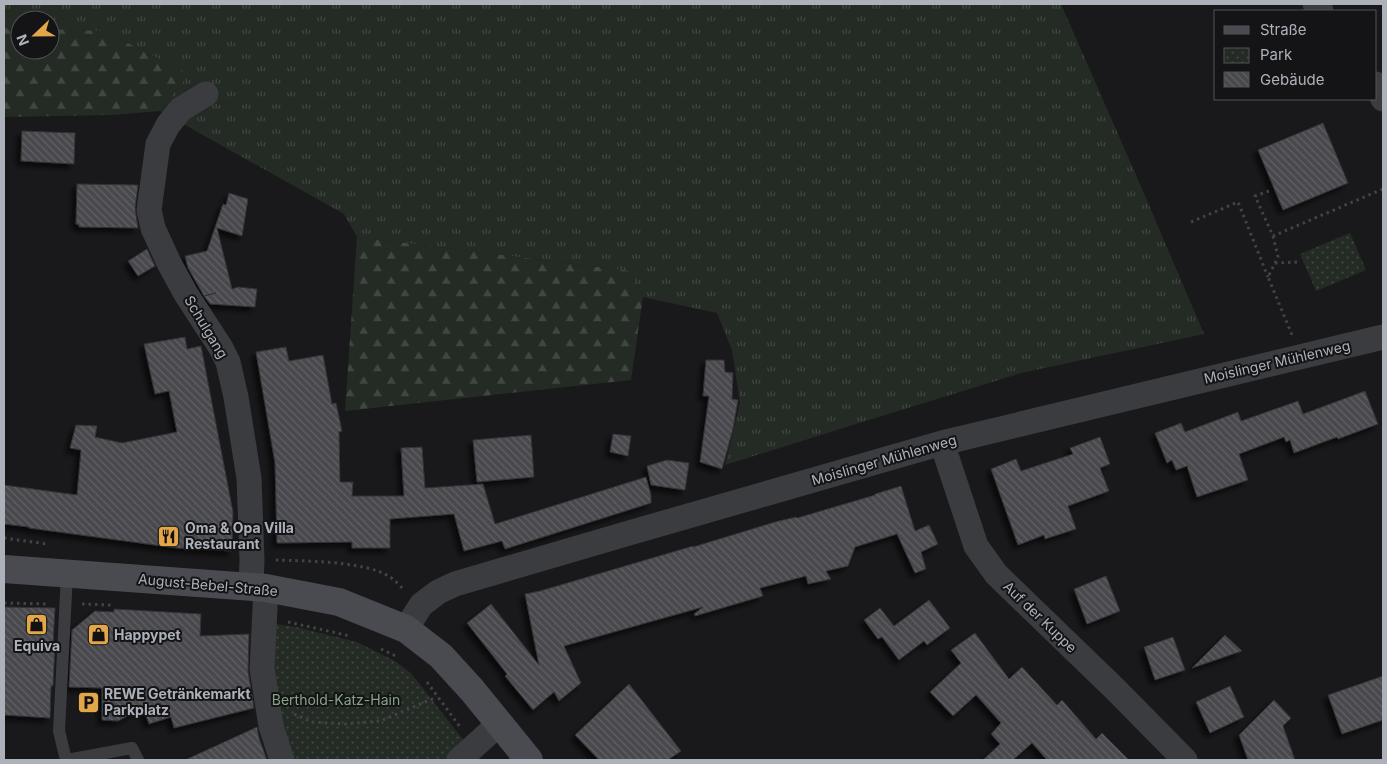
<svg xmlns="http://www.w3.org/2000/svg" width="1387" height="764" font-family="Inter,sans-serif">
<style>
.grass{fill:url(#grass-tufts)}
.forest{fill:url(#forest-firs)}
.park{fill:url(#park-dots)}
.building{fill:url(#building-back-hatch);stroke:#333337;filter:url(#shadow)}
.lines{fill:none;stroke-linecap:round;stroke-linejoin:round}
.path{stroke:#414347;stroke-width:3;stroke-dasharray:2.5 4;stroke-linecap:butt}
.service{stroke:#3a3c40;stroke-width:12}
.minor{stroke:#3a3c40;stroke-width:25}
.secondary{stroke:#494b50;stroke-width:28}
.labels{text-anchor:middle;stroke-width:4;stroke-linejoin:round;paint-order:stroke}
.street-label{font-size:14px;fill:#adb1b9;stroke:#141416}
.poi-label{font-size:14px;font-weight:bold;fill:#adb1b9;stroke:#141416;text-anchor:start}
.park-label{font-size:14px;fill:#86a386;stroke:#141416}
</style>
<defs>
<pattern id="grass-tufts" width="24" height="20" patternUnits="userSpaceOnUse" patternTransform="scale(1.25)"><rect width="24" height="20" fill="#232b24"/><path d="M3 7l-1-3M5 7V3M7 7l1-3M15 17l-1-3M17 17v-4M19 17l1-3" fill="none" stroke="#404742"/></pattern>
<pattern id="forest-firs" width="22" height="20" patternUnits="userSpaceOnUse" patternTransform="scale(1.25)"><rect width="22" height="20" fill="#232b24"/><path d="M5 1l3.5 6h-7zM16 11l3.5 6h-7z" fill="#404742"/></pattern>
<pattern id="park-dots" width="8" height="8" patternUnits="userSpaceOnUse" patternTransform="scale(1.25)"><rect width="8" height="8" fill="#232b24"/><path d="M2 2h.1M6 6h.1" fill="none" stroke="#404742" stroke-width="1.8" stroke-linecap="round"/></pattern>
<pattern id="building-back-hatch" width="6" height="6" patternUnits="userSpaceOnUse" patternTransform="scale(1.25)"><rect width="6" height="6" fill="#48494d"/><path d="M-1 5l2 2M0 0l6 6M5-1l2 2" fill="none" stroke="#606165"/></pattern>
<filter id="shadow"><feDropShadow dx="-4.5" dy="4.5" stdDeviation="2.5" flood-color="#0009"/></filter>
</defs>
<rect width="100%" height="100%" fill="#19191b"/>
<path class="grass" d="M4,4H1061L1146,198L1204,334L1021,373L856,424L725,465L740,402L732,350L717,313L643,297L630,271L357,237L344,214L160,111L188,74L104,31L50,29V20H20V29L4,28Z"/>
<path class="forest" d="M4,28L20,29V50H50V29L104,31L189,74L160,111L112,115L4,117Z
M357,237L630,271L643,297L631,380L345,411Z"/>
<path class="park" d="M1350,233L1366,270L1316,291L1300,254Z
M276,624L296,627L357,642L395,661L411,673L465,742L446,760H290L270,668Z"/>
<path class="building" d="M1323,123L1348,183L1283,210L1258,150Z
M22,131L75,133L74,164L21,161Z
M77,184L138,185L135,208L138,228L79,227V225L76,224Z
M229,193L248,199L242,236L217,228L232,289L238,287L257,289L255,307L210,304L204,296L216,293L204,296L188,268L185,256L207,251L223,204L226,205Z
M147,249L155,266L138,276L128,261Z
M185,337L187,349L201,346L233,512L232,551L177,548L29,528V527L4,524V485L77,495L81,450L70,448L76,425L97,426L95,437L122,443L177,432L169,391L155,394L144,344Z
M286,347L289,361L323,355L332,404L336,403L342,431L339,432L340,482H353L352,496H404L401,448L422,447L425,488L483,484L495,524L646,477L651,495V503L505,549L502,541L464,551L454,514L390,519V548H352V542L277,543L275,463L256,352Z
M706,360H724L725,372L733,373L732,399L738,400L733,429L722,469L700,462L709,396H703Z
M1365,391L1378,424L1338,439L1337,437L1294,453L1290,440L1286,442L1284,437L1239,454L1248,480L1197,497L1187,466L1176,470L1172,460L1167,463L1155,433L1181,423L1185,432L1238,412L1241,421L1298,401L1303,414Z
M613,434L631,436L628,456L610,452Z
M531,435L534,477L477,482L473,440Z
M1100,437L1110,464L1100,468L1109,491L1068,506L1076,529L1045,539L1044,535L1018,545L991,469L1016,459L1021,471L1073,454L1070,448Z
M667,460L689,463L685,490L651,485L647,466Z
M901,486L915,531L929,525L938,544L921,552L926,569L915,573L897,534L855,547L848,566L826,571L831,579L808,584L806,576L760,588L763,596L695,616L694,614L703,607L564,646L581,683L559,701L554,692L533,710L505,676L507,674L467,623L491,604L539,665L525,594L540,591L693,546V547L775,522L796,517L797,518L875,495V494Z
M1106,576L1120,611L1087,624L1074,589Z
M929,600L950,628L927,645L924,641L899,660L882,637L878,639L864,620L880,608L894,626Z
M4,607L55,608L53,646L55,644L53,686H51L50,718L4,715Z
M114,609L201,614L200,636L249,634L248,671L254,708L174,728L171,717L149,724L143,708L118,721L102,720V688L69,687L72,630L95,611L114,612Z
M975,633L1009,679L1022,667L1057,705L1062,700L1096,739L1102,733L1129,760H1047L1032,743L1013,760H983L1000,744L991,734L1001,723L976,695L953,716L930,692L961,663L951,650Z
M1225,635L1242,651L1192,668Z
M1173,637L1185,670L1155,680L1144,647Z
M1383,676V720L1342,734L1328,695Z
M629,684L681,751L668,760H599L575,735Z
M1230,686L1244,717L1210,733L1196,702Z
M1274,700L1291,718L1283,726L1295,760H1248L1239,735Z
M257,727L259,738L267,760H185Z"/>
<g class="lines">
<path class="path" d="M1269,191L1255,196L1273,236L1383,189
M1191,222L1238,202L1268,277
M1273,236L1278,257L1268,277L1292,335
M1275,263L1299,262
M4,538L47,544
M276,560C305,561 366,561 390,577C395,580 400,586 404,590
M4,603L48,604
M82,604L111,605
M288,622L350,636
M381,649L396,656
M427,682L460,727
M294,714L312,722L345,724L380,721L437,697"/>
<path class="service" d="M66,760L59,731L67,574
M67,760L132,748L138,760"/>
<path class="minor" d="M1315,4L1321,11
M1376,84L1383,99
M206,94L181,109L168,125L158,144L149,210L153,228L169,263L186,294L221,348L228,362L236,397L249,478L252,560L251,587
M942,443L976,546L996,574L1115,689L1185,760
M266,588L262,669L271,726L282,760
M406,629L421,605L438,592L455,584L629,533L942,443L1383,337
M459,760L500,723"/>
<path class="secondary" d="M4,569L266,588L339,602L406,629L441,656L472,690L529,760"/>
</g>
<defs>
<symbol id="restaurant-square" viewBox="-11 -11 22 22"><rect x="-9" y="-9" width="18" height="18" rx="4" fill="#e3a649" stroke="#141416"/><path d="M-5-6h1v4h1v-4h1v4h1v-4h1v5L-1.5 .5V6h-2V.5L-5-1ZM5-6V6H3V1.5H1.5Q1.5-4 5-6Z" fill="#111"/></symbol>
<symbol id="shop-square" viewBox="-11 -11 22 22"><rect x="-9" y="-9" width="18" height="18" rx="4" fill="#e3a649" stroke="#141416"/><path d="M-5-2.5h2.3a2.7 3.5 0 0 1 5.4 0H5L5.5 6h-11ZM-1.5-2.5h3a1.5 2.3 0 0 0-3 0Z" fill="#111"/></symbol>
<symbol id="parking-square" viewBox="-11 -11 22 22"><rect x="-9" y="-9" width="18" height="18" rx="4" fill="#e3a649" stroke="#141416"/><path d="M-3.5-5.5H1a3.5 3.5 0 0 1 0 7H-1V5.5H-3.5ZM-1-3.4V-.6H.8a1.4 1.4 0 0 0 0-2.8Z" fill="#111"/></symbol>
</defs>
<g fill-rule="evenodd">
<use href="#restaurant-square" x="156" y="524" width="25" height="25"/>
<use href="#shop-square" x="24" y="612" width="25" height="25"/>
<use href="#shop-square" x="86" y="622" width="25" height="25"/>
<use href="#parking-square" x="76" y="690" width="25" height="25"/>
</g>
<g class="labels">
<g class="street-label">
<text transform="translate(206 327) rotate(59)" y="5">Schulgang</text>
<text transform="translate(1277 362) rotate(-13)" y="5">Moislinger Mühlenweg</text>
<text transform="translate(884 460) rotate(-16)" y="5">Moislinger Mühlenweg</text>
<text transform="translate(208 585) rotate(5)" y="5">August-Bebel-Straße</text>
<text transform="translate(1040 617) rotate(44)" y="5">Auf der Kuppe</text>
</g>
<g class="poi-label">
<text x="185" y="533">Oma &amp; Opa Villa<tspan x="185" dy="16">Restaurant</tspan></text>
<text x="114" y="640">Happypet</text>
<text x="37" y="651" text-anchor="middle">Equiva</text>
<text x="104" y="699">REWE Getränkemarkt<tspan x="104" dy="16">Parkplatz</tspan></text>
</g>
<g class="park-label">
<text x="336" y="705">Berthold-Katz-Hain</text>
</g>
</g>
<rect width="1387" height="764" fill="none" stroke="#adb1b9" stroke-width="10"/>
<rect x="1214" y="10" width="162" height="90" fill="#141416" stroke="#515357"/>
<rect x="1224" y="26" width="25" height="8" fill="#494b50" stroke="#515357"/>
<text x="1260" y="35" font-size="15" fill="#adb1b9">Straße</text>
<rect x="1224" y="48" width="25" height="15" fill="url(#park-dots)" stroke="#515357"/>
<text x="1260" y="60" font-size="15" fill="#adb1b9">Park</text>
<rect x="1224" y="72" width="25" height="15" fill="url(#building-back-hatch)" stroke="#515357"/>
<text x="1260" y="85" font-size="15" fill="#adb1b9">Gebäude</text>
<g transform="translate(35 35) rotate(248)"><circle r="24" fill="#141416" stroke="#515357"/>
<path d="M0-4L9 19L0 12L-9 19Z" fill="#e3a649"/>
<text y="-8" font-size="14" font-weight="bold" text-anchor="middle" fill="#adb1b9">N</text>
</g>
</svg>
